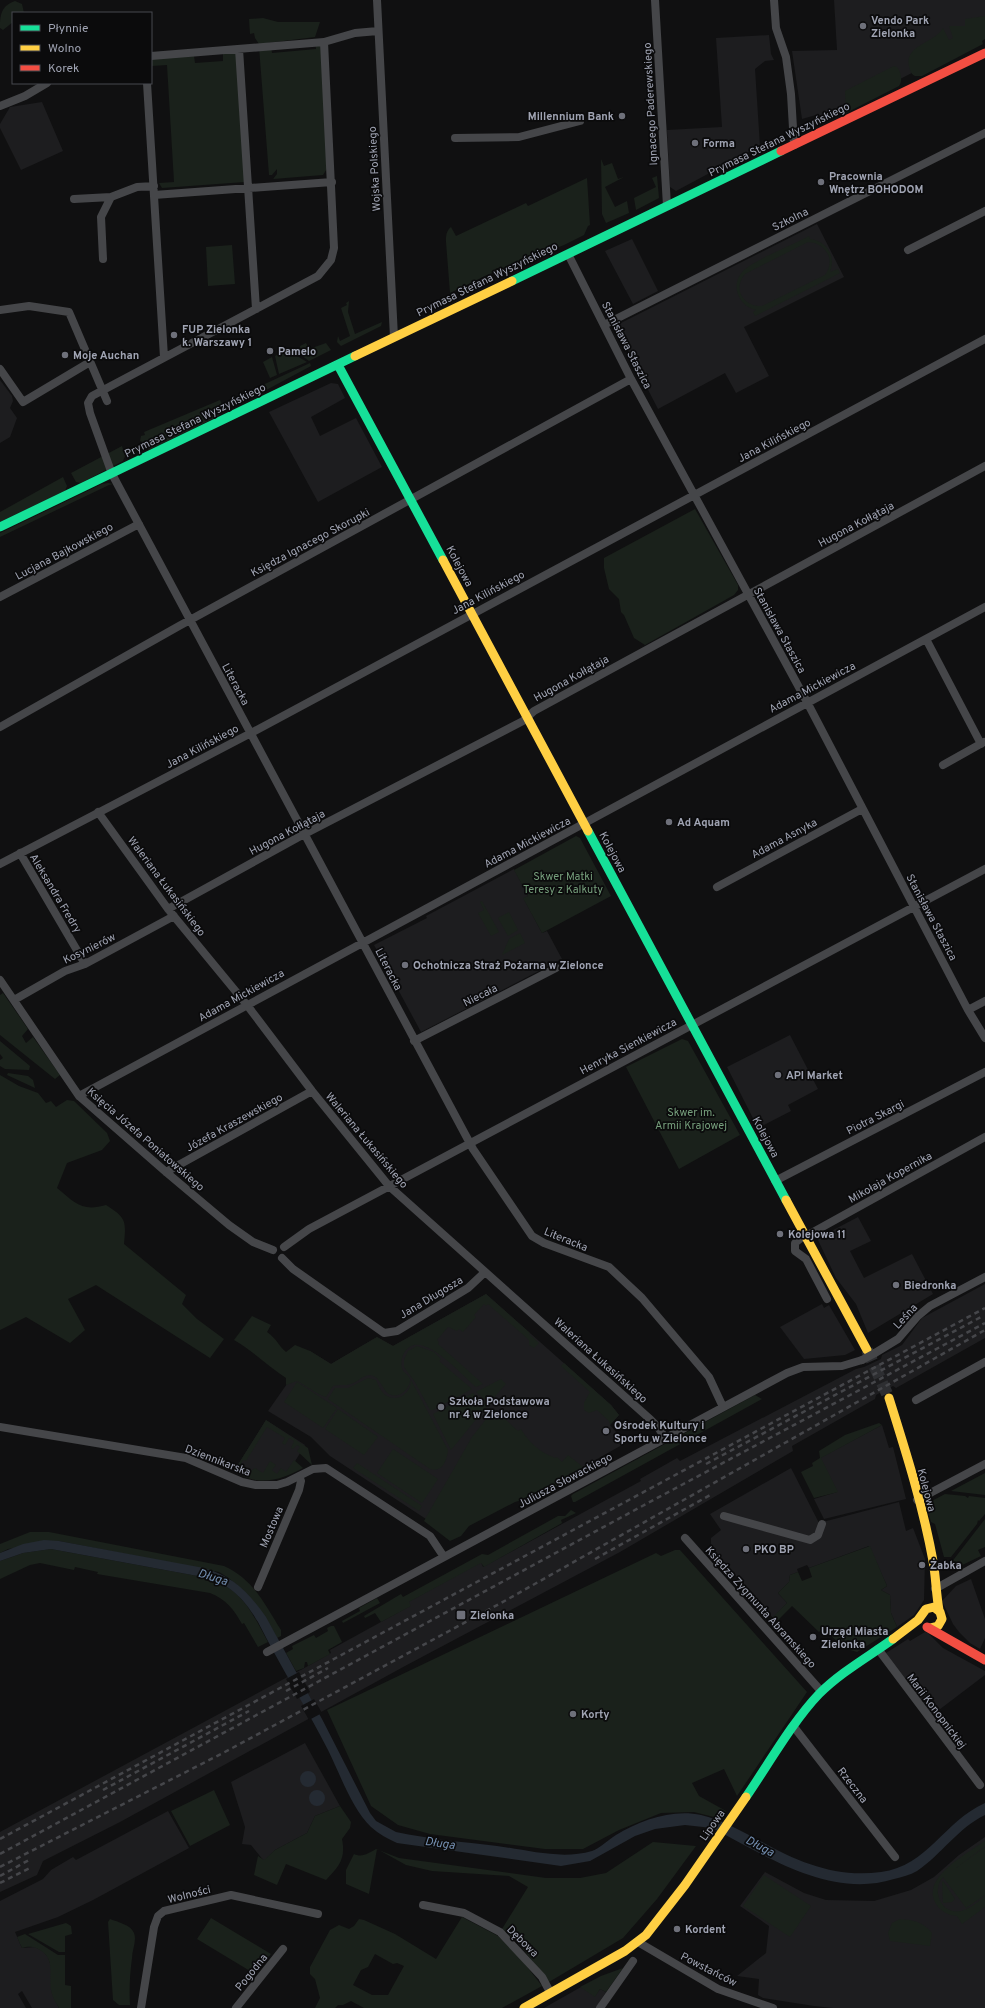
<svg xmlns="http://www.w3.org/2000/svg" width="985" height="2008" font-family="Overpass,sans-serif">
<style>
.built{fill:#1d1d1f}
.green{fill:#1a211b;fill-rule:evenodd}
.water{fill:#242a32}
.pier{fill:#101011}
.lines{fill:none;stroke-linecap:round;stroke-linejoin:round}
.secondary-tunnel{stroke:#2d2e31;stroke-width:12;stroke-dasharray:12 6;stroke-linecap:butt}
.street{stroke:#454649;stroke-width:8}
.fast{stroke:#16e098;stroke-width:9}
.slow{stroke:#ffcf43;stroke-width:9}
.jam{stroke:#f24e42;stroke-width:9}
.rail{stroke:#45464a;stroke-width:2.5;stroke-dasharray:5 4;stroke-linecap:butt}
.street-bridge{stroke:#454649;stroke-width:8}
.poi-dot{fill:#6e707a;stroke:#0b0b0c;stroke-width:1.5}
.labels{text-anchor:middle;stroke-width:3.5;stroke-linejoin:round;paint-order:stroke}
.poi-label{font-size:11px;font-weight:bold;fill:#a0a4b3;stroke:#0b0b0c;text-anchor:start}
.street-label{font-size:11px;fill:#a0a4b3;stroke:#0b0b0c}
.park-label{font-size:11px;fill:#769f7c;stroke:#0b0b0c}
.water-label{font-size:12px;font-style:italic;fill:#748fb1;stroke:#0b0b0c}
</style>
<rect width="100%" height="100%" fill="#101011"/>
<path class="built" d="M834,0H985V36L817,121L816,115L802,119L792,51L837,50Z
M769,35L771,54L774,60L765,61L755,69L760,146L676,191L670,187L667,130L722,127L716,38Z
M42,102L63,151L21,170L0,128V124L10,107Z
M817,224L844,277L744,327L769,376L736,393L725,373L658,409L615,326Z
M632,239L658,291L633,304L605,251Z
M0,380L12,396L13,401L10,408L17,418L10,437L0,443Z
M331,383L338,384L345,398L311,417L320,436L356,418L382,467L318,502L269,412Z
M514,869L528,896L524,899L542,933L547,931L562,959L421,1032L374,945L427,918L426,916Z
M790,1035L818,1089L788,1105L791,1111L758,1128L727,1067Z
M858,1217L871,1241L850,1251L864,1278L912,1254L933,1294L868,1333L856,1304L836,1278L818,1240V1238Z
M985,1284V1338L896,1388L893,1386L876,1395L875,1399L792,1446L793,1451L620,1552L405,1666L120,1822L43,1861L37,1875L0,1892V1832L308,1666L331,1653L330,1650L410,1606L408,1602L481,1562L483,1567L641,1481L640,1479L677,1458L680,1461L856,1369L864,1367L881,1359L882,1355L902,1345L922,1318Z
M486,1294L611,1405L619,1415L610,1425L616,1432L613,1436L622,1445L574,1472L426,1519L330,1456L311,1437L268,1411L310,1351L331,1364L377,1337L393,1346Z
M822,1304L824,1308L829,1305L855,1350L845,1355L804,1359L780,1327Z
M266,1420L305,1445L286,1476L246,1477L234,1471Z
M882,1425L889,1448L893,1447L906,1499L824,1519L814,1499L837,1492L820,1458Z
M791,1468L819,1523L899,1502L906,1531L913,1528L925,1559L924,1600L914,1615L897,1627L891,1613L890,1595L881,1590L887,1586L869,1546L809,1568L807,1565L797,1569L798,1572L790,1575L789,1582L778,1593L787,1603L773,1618L716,1553L711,1545V1538L721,1530L710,1514Z
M971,1579L985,1619V1638L980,1649L970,1643L959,1632L953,1624L942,1601L956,1586Z
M925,1632L928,1633L943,1648L985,1671V1675L931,1716L886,1656V1653L908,1639L910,1641Z
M305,1743L340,1806L315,1816L307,1833L275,1850L264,1861L251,1845L242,1844L245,1827L231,1782Z
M168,1811L189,1848L93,1900L58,1917L15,1932L22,1948L35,1947L43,1951L48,1957L51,1966L52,1993L59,2008H32L22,1991L18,1994L26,2008H0V1901L43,1879L51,1870L73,1857L76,1860Z
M985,1837V2008H833L814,2006L763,1998L758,1995L759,1979L737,1976L766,1953L769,1926L740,1906L765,1872L804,1893L826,1900L874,1901L911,1890L934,1877L959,1855Z
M581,1987L595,1996L600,1989L606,1992L596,2008H544Z"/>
<path class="green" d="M15,1L22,4L24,13H13V22L3,30L0,28C0,15 1,6 15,1Z
M985,16V39L982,41L983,44L922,76H915C911,74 910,71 909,66C904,45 935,43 943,28L949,40L953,38L949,26H965V19Z
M263,18L278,22H320L315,37L259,44L255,38L254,33L250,34L249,19Z
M315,42H321L328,167L323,175L273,179L277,174V169L272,175H269L259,47L271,46L272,53L316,49Z
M236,52L245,182L162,188L159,183L174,182L167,65L152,66L151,58L194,56L195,63L223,61V53Z
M894,66L897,67C901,72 903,81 899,86L846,113L845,91Z
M601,159L604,166L612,163L618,179L624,177L605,187L615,207L627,201L629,213L606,223L602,214Z
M657,176L659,198L636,210L634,198L656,187L652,178Z
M587,178L590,225L588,226L584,235L564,245L487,275L450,293L446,242C446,236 446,231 451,227L456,236L526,203L528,206Z
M809,236L810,239C828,241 836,257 830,272L838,269L840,273L755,316L753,312L756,310C748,308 741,303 738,294C735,287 737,277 743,271C754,260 793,245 809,236ZM808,242C826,243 836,260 825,275L762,306C744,307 732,289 745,274Z
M232,245L235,284L208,286L206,247Z
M349,301L348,312L355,334L382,322L381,326L341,346L337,342L338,336L340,341L350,336L341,308L347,305L346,303Z
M306,343L309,349L326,343L331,350L309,361L297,352L301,350L300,346Z
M292,353L307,362L279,374L275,356L279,354Z
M272,357L277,375L270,378L263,362Z
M310,363L311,366L255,396L252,390Z
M220,400L225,411L215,418L149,450L144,443L140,441L141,436L145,435L144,432Z
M122,446L125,456L123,461L81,483L76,482L71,473Z
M63,477L67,486L65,491L0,522V512Z
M108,483L113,484L109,485L0,537V533L102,484Z
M695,509L738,585V590L734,595L645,645L634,638L624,615L621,612L619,599L609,589L604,568V558Z
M576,836L580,838L611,896L542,933L523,898L528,896L514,870Z
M482,901L499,932L491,936L478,913L484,910L480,902Z
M509,912L518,930L508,936L498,918Z
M520,933L525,943L502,955L509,939Z
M3,993L28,1029L22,1036L26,1043L33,1037L60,1075L55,1079L0,1035V995Z
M682,1039L688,1041L740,1135L679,1169L626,1067Z
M0,1041L30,1066L29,1070L5,1069L0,1066V1060L3,1058L0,1054Z
M8,1073L28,1076L33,1080L35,1088L7,1075Z
M0,1075L19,1086L38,1093L46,1103L51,1101L56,1107L67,1100L74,1101L107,1133L110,1141L102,1150L67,1163L57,1188C75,1203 82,1212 106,1205C127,1218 126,1222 124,1244L186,1295L182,1304L197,1319L224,1339L210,1358L96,1285L68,1299L85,1330L70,1343L26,1317L0,1330Z
M486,1294L530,1333L529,1334L539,1343L534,1348L529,1345V1340L488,1304L486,1306L484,1304L474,1315L476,1317L463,1332L459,1329L457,1331L448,1327L437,1340L439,1342L438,1344L483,1384L476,1387C463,1376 429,1337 411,1346C403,1350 398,1364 404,1372C406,1374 409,1376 410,1379C411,1386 403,1394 398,1395C382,1399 383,1376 370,1375C363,1375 358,1382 351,1384C346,1386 339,1384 333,1386L326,1397C316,1394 307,1386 297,1381L286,1385V1378C268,1366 253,1351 234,1340L252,1316L271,1325L267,1332C278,1340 277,1344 286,1352L295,1345L310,1351L331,1364L377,1337L393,1346Z
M417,1346L434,1352L441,1359L439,1361L472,1389L433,1410H430L415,1382L404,1367V1360L408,1351Z
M564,1363L611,1405L619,1415L610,1425L609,1421L597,1410L589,1413L584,1410V1403L590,1392L561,1366Z
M368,1378L376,1380C378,1385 380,1390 384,1394C396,1404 411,1394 411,1380L448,1450C447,1461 442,1473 430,1469L328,1399L335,1388H348Z
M501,1379L506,1384L489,1403L476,1392Z
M297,1382L337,1408L323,1428L284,1402Z
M473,1393L487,1406L451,1450L433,1414Z
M755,1395L762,1399L575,1502H573L571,1496L573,1494Z
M338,1409L378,1437L364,1455L325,1429Z
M494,1409L518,1431L521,1429C529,1443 540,1452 555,1458L557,1457L562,1462L568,1455L583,1467L575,1472L579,1474L540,1495L515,1502L469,1526L461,1536L450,1541L424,1521L472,1437Z
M266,1420L308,1448L312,1465L297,1451L300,1447L297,1445L293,1449L291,1448L294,1441L289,1438L285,1445L282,1443L285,1438L267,1427L246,1461L243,1460L236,1472L234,1471Z
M879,1423L882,1425L821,1458L838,1492L814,1498L801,1472L813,1466L812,1463L820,1458L819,1451L845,1435Z
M393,1449L438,1479L422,1503L377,1473Z
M294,1460L303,1468C285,1478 264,1486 243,1476L255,1468L263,1473L270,1461L276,1465L272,1470L277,1474L281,1468L286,1472Z
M357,1463L422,1506L419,1511L353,1468Z
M985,1473V1495L951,1491Z
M945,1494L965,1496L968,1498L969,1496L985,1498V1514L979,1521L978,1520L977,1524L951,1557H944L935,1524L931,1522L926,1506L928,1503Z
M571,1510L576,1513L561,1520L562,1523L484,1567L481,1563L409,1602L411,1606L381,1622L375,1613L365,1618L364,1616L401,1594L403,1597L482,1554L488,1555L558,1516H565Z
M985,1519V1547L978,1550L981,1556L954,1569L951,1563Z
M30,1532H49L224,1566C254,1580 264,1603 281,1630V1636L277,1638C264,1613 244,1586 219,1572L59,1541L8,1549L0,1553V1544Z
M870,1546L887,1586L881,1590L890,1595L891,1613L897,1627L857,1652L844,1648L823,1628L819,1632L792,1606L777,1621L773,1617L787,1603L778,1593L789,1582L790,1575L798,1572L802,1581L812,1577L809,1568Z
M51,1549L203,1577C241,1586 251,1611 268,1642L258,1647L244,1623L242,1624C234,1610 226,1599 210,1593L97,1574L98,1572L75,1567L74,1570L40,1563L30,1565L0,1579V1561L23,1553Z
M675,1550H680L807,1692L737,1796L724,1769L692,1783L699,1796L726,1811L722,1819L694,1812L661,1813L619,1830L583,1849H545L430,1834L398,1825L371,1806L327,1710L656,1553L661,1556Z
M377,1598L380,1603L343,1623L342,1621L360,1611L359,1608Z
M331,1626H334L342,1642L328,1650L330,1654L308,1666L307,1662H305L304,1668L296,1671L286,1653L293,1649L292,1646L314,1635L316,1638L328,1631L327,1628Z
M214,1790L230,1825L190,1846L171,1811Z
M340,1806L351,1822L350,1828L342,1839C346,1859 339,1866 326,1880L286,1864L277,1885L254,1875L258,1856L264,1860L275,1850L307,1833L315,1816Z
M985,1841V1846L956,1868L985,1847V1895L966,1908L943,1877C931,1891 941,1915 961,1911C970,1909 978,1901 985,1896V1907L962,1924L957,1916C948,1915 939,1911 935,1902C922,1877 968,1853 985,1841Z
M653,1842L696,1846L657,1899L623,1938L549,1982L519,1944L502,1929L528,1887L509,1876L432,1871L406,1865L377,1849L369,1894L346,1884V1870L354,1854C362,1858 369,1853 376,1849L399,1858L546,1878H580L606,1873Z
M764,1875L811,1906L790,1937L743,1906Z
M943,1881L955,1899L952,1902L943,1903L942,1882Z
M462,1917L498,1936L518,1955L542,1986L502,2008H364L351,2001L343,2005H338L335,2008H315L320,1998L315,1979L310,1974V1967L330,1930L339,1925L349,1929L354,1926L359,1919L364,1920L395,1934L436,1959ZM375,1954L393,1964L397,1963L404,1966L388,1995H372L353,1985L361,1970L368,1967Z
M211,1918L271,1954L255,1974L197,1939Z
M110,1919C118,1922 131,1925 134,1933C137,1941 132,1950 132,1958C130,1973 129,1989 130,2005H119L113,2000L108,1922Z
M900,1919C914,1920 923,1922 932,1933L930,1946L890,1941L888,1933L892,1923Z
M66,1923L71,1926L72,1934L65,1936V1952H59L28,1934Z
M25,1934L58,1955H65V1985L71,1986V2008H59C57,2004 53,1999 52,1994C47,1979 57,1960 40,1950C34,1946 29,1946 22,1948L17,1937Z
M623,1968L606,1992L600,1989L595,1997L580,1987L601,1976Z"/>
<path class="water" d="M44,1540L59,1541L204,1568C233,1576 249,1593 266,1617L322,1719L370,1813L376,1821L396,1832C429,1839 463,1842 497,1846C528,1850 561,1860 592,1851C600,1848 608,1840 616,1835C641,1820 672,1809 701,1815C723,1820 743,1832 762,1842C800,1863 837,1878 881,1872C928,1866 944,1821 985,1803V1815C958,1828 942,1854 917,1871C910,1875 902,1877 894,1879C830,1899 767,1856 712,1828L685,1825L655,1829L635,1836L590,1861L561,1866L397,1843C388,1839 379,1834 371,1827C352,1809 340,1774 328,1750C306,1707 280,1666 258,1622C244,1599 231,1584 203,1577L51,1549L23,1553L0,1561V1553L23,1544Z
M300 1779a8 8 0 1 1 16 0a8 8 0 1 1-16 0Z
M309 1798a8 8 0 1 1 16 0a8 8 0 1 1-16 0Z"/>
<path class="pier" d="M299,1672L310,1692L297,1699L286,1679Z
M314,1699L322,1713L309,1720L301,1706Z"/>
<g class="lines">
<path class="secondary-tunnel" d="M867,1350L889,1398"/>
<path class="street" d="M377,0L394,337
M655,0L667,206
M774,0L776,28L786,57L791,94L794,145
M324,42L334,248L331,260L318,276L92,396L88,403L90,413L112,474L473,1149L532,1236L544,1243L609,1267L642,1298L709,1377L723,1407
M239,49L256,309
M151,56L324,42L355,33L378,31
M147,83L164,357
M0,106L25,96L47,83
M455,138L519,137L580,121
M154,195L332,182
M74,199L111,197
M908,250L985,211
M568,254L631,379L807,702L968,1010L985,1038
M103,259L101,217L111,197L137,187L154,186
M0,310L29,306L69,312L107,401
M604,325L985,133
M0,369L23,402L90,362
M0,597L139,524
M926,639L981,744
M0,727L179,626L631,379
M943,765L984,742
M98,812L168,909L247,1005L312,1091L389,1186L651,1420L658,1427L665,1438
M20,853L85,964
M0,864L253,732L985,339
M717,887L862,809
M168,909L297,838L523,721L534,711L985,466
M0,980L79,1096L166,1172L229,1225L253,1242L273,1250
M14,1000L65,971L85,964L174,916
M968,1010L985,1001
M414,1041L556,968
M79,1096L985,607
M166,1172L312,1091
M775,1181L985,1072
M806,1236L985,1137
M800,1239L795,1243V1251L806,1259L827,1299
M284,1247L309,1229L985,869
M282,1258L293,1269L384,1333L397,1331L468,1288L485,1272
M875,1353L898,1339L918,1316L930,1306L985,1277
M916,1400L985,1362
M0,1427L186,1458L242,1482L256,1485H277L287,1482L313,1469L326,1468L430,1536L444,1557
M917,1500L985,1464
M724,1516L810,1540L818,1535L822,1524
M685,1538L821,1691
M258,1587L299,1490L301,1481L299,1476
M935,1589L985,1561
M878,1649L980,1785
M267,1652L787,1373L803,1367L842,1366L862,1360
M794,1727L895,1857
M423,1905L464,1913L500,1932L542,1977L550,1992
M638,1942L718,1989L773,2008
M141,2008L154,1927L158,1916L164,1911L231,1895L318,1914
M236,2008L283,1949
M600,2008L633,1961"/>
<path class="fast" d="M512,281L781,151
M338,365L443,560
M0,527L355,356
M588,831L786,1200
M746,1797C768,1765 793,1721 819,1694C841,1672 868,1657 893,1639"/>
<path class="slow" d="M355,356L512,281
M443,560L588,831
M786,1200L867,1350
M889,1398C906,1452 923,1506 933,1561C936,1577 936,1594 939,1610
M893,1639L918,1620L926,1609L934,1607L940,1612L942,1619L938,1626L930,1628
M524,2008L625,1951L646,1935L685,1885L746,1797"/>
<path class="jam" d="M781,151L985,53
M927,1627L985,1660"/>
<path class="rail" d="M706,1464L981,1317
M595,1559L712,1494
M286,1691L328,1668
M103,1790L249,1711
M0,1839L985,1308
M0,1854L646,1504L985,1323
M0,1867L223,1753L501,1603L985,1330
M0,1876L29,1860
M0,1883L30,1868"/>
<path class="street-bridge" d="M862,1360L875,1353"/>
</g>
<g class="poi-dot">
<circle cx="863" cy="26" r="4"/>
<circle cx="622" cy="116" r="4"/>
<circle cx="695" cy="143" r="4"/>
<circle cx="821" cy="182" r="4"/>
<circle cx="174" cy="335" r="4"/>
<circle cx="270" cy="351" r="4"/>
<circle cx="65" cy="355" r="4"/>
<circle cx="669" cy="822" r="4"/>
<circle cx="405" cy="965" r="4"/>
<circle cx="778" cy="1075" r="4"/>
<circle cx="780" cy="1234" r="4"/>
<circle cx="896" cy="1285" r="4"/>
<circle cx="441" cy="1407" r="4"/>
<circle cx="606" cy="1431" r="4"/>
<circle cx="746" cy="1549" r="4"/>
<circle cx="922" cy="1565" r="4"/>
<rect x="456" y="1610" width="10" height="10" rx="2"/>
<circle cx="813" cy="1637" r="4"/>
<circle cx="573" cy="1714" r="4"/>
<circle cx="677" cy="1929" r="4"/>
</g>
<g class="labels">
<g class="poi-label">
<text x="871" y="24">Vendo Park<tspan x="871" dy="13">Zielonka</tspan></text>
<text x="614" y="120" text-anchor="end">Millennium Bank</text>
<text x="703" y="147">Forma</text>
<text x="829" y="180">Pracownia<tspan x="829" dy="13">Wnętrz BOHODOM</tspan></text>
<text x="182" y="333">FUP Zielonka<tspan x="182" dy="13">k. Warszawy 1</tspan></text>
<text x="278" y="355">Pamelo</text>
<text x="73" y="359">Moje Auchan</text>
<text x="677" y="826">Ad Aquam</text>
<text x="413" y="969">Ochotnicza Straż Pożarna w Zielonce</text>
<text x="786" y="1079">API Market</text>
<text x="788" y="1238">Kolejowa 11</text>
<text x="904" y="1289">Biedronka</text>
<text x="449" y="1405">Szkoła Podstawowa<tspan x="449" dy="13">nr 4 w Zielonce</tspan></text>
<text x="614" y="1429">Ośrodek Kultury i<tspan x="614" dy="13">Sportu w Zielonce</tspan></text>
<text x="754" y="1553">PKO BP</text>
<text x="930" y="1569">Żabka</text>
<text x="470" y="1619">Zielonka</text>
<text x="821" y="1635">Urząd Miasta<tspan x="821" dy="13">Zielonka</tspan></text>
<text x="581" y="1718">Korty</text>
<text x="685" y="1933">Kordent</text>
</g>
<g class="street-label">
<text transform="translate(650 104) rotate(-93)" y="4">Ignacego Paderewskiego</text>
<text transform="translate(779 139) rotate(-26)" y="4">Prymasa Stefana Wyszyńskiego</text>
<text transform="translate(374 169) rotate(-93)" y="4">Wojska Polskiego</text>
<text transform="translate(790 219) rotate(-27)" y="4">Szkolna</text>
<text transform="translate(487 279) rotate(-26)" y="4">Prymasa Stefana Wyszyńskiego</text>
<text transform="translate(627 345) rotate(63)" y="4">Stanisława Staszica</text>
<text transform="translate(195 420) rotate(-26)" y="4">Prymasa Stefana Wyszyńskiego</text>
<text transform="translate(774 440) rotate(-28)" y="4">Jana Kilińskiego</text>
<text transform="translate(856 524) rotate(-28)" y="4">Hugona Kołłątaja</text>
<text transform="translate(310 542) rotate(-28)" y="4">Księdza Ignacego Skorupki</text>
<text transform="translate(64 551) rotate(-28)" y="4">Lucjana Bajkowskiego</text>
<text transform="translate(460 566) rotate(62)" y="4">Kolejowa</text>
<text transform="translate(488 592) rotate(-28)" y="4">Jana Kilińskiego</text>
<text transform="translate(780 630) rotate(61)" y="4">Stanisława Staszica</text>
<text transform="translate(571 678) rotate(-29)" y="4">Hugona Kołłątaja</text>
<text transform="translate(236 684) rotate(62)" y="4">Literacka</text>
<text transform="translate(812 687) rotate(-28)" y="4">Adama Mickiewicza</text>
<text transform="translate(202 746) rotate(-28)" y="4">Jana Kilińskiego</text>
<text transform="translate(287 832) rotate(-28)" y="4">Hugona Kołłątaja</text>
<text transform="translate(784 838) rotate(-28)" y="4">Adama Asnyka</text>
<text transform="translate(527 842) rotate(-28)" y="4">Adama Mickiewicza</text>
<text transform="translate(613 852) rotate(62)" y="4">Kolejowa</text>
<text transform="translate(167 886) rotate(53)" y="4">Waleriana Łukasińskiego</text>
<text transform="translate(56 893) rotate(59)" y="4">Aleksandra Fredry</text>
<text transform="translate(932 917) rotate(62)" y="4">Stanisława Staszica</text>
<text transform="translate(89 948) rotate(-26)" y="4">Kosynierów</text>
<text transform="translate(389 969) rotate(63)" y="4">Literacka</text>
<text transform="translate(241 995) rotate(-29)" y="4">Adama Mickiewicza</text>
<text transform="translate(480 995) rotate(-27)" y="4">Niecała</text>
<text transform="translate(628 1046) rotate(-28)" y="4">Henryka Sienkiewicza</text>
<text transform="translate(875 1117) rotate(-27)" y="4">Piotra Skargi</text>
<text transform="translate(234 1122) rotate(-29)" y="4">Józefa Kraszewskiego</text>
<text transform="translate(766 1137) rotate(62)" y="4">Kolejowa</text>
<text transform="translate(146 1139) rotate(41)" y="4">Księcia Józefa Poniatowskiego</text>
<text transform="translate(367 1140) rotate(50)" y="4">Waleriana Łukasińskiego</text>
<text transform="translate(890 1177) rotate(-29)" y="4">Mikołaja Kopernika</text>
<text transform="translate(566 1239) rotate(22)" y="4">Literacka</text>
<text transform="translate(431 1297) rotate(-31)" y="4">Jana Długosza</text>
<text transform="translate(905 1316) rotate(-47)" y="4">Leśna</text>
<text transform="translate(601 1360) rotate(42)" y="4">Waleriana Łukasińskiego</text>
<text transform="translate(218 1460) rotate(21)" y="4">Dziennikarska</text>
<text transform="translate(565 1480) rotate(-28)" y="4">Juliusza Słowackiego</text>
<text transform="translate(927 1490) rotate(75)" y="4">Kolejowa</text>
<text transform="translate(271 1527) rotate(-67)" y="4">Mostowa</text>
<text transform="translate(761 1607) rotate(48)" y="4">Księdza Zygmunta Abramskiego</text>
<text transform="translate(937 1711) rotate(53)" y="4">Marii Konopnickiej</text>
<text transform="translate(853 1785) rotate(52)" y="4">Rzeczna</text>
<text transform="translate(712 1825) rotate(-55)" y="4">Lipowa</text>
<text transform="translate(189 1894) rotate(-14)" y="4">Wolności</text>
<text transform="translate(523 1941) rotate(45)" y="4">Dębowa</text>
<text transform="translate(709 1969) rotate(27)" y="4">Powstańców</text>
<text transform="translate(251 1972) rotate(-51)" y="4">Pogodna</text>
</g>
<g class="park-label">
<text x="563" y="880">Skwer Matki<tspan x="563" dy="13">Teresy z Kalkuty</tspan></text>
<text x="691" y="1116">Skwer im.<tspan x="691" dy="13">Armii Krajowej</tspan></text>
</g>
<g class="water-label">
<text transform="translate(213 1577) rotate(18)" y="4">Długa</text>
<text transform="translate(440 1843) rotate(8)" y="4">Długa</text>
<text transform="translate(760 1846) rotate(28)" y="4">Długa</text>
</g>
</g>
<rect x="12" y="12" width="140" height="72" fill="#0b0b0c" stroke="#47484f"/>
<rect x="20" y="25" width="20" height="6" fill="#16e098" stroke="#47484f"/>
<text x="48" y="32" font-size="12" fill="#a0a4b3">Płynnie</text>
<rect x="20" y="45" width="20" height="6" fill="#ffcf43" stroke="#47484f"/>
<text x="48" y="52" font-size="12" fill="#a0a4b3">Wolno</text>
<rect x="20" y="65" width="20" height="6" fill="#f24e42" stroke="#47484f"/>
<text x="48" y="72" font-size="12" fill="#a0a4b3">Korek</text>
</svg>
